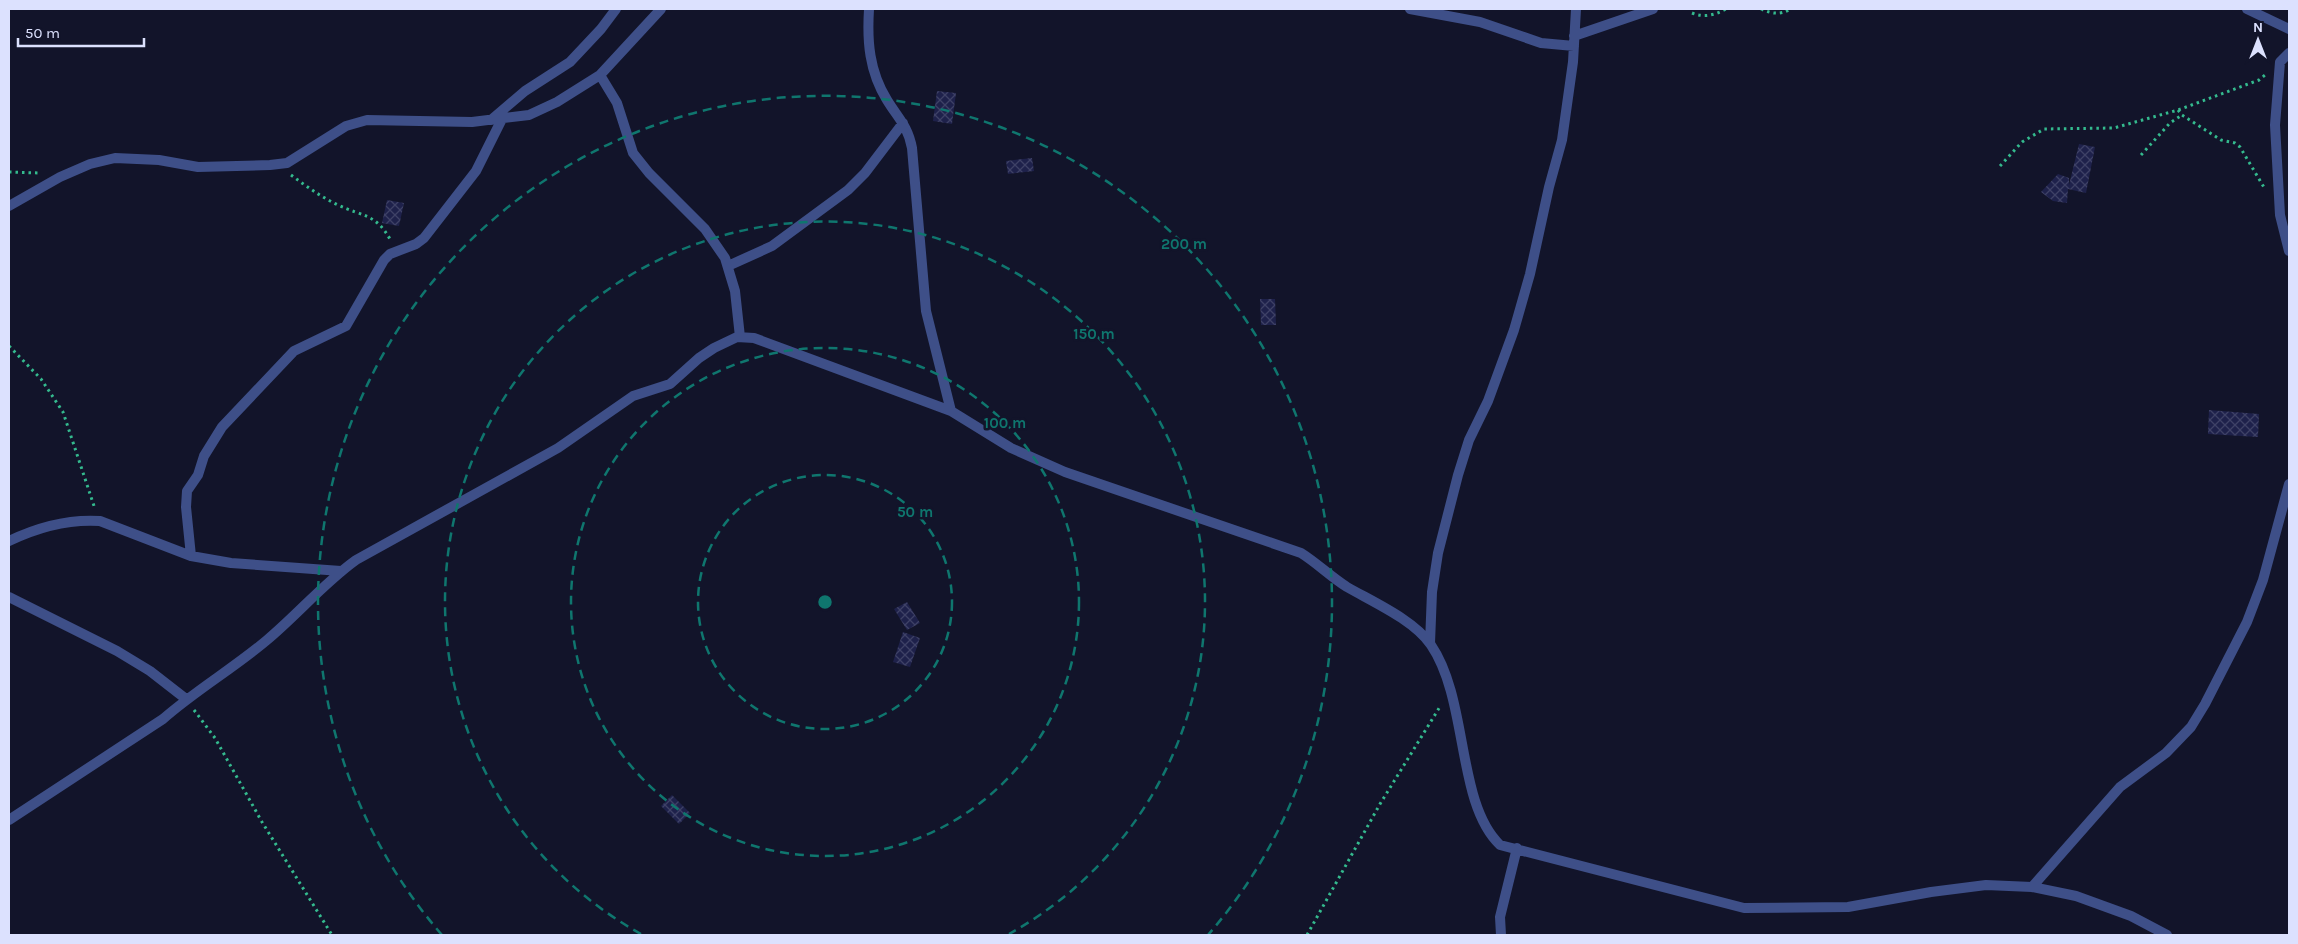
<svg xmlns="http://www.w3.org/2000/svg" width="2298" height="944" font-family="Karla,sans-serif">
<style>
.building{fill:url(#building-cross-hatch)}
.lines{fill:none;stroke-linecap:round;stroke-linejoin:round}
.path{stroke:#34ba8e;stroke-width:3;stroke-dasharray:2.5 4;stroke-linecap:butt}
.street{stroke:#3e4f88;stroke-width:10}
.ring{fill:none;stroke:#0f766e;stroke-width:2.5;stroke-dasharray:9 6}
.centre{fill:#0f766e;stroke:#12142a;stroke-width:2.5}
.ring-label{font-size:15px;text-anchor:middle;font-weight:bold;fill:#0f766e;stroke:#12142a;stroke-width:5;stroke-linejoin:round;paint-order:stroke}
</style>
<defs>
<pattern id="building-cross-hatch" width="8" height="8" patternUnits="userSpaceOnUse" patternTransform="scale(1.25)"><rect width="8" height="8" fill="#1e214b"/><path d="M0 0l8 8M0 8l8-8" fill="none" stroke="#3e4166"/></pattern>
</defs>
<rect width="100%" height="100%" fill="#12142a"/>
<path class="building" d="M937,91L956,93L952,124L933,121Z
M2079,144L2095,147L2086,193L2068,189L2067,203L2053,201L2041,192L2058,174L2069,178V185Z
M1032,158L1034,171L1008,174L1006,161Z
M387,200L404,203L399,226L382,223Z
M1260,299H1275L1276,325H1261Z
M2209,410L2259,414L2258,437L2208,434Z
M907,602L920,623L907,630L894,609Z
M903,632L920,638L910,667L893,662Z
M672,795L690,813L679,824L661,806Z"/>
<g class="lines">
<path class="path" d="M1761,9C1772,14 1780,15 1791,9
M1692,13C1704,18 1715,15 1726,9
M2178,110L2182,115L2221,140L2235,143L2240,147L2265,189
M2141,155L2170,123L2182,115
M2000,166L2022,142L2044,129L2114,128L2178,110L2259,80L2265,75
M9,172L40,173
M291,175C306,186 321,197 338,205C363,217 376,213 391,241
M9,346L41,379L63,412L95,509
M194,710L215,738L262,822L332,935
M1307,935L1380,804L1441,705"/>
<path class="street" d="M869,9C867,41 869,71 887,100C898,118 908,126 912,148L926,311L951,411
M1410,9L1480,22L1541,43L1574,46
M2247,9L2289,29
M1574,36L1653,9
M2289,53L2280,62L2275,125L2280,215L2289,251
M600,75L617,103L633,153L649,173L705,229L725,258L735,291L740,337
M491,120L525,91L570,62L601,29L616,9
M9,206L60,177L90,164L115,158L159,160L198,167L270,165L287,163L346,126L367,120L472,122L529,115L557,102L600,75L661,9
M728,266L772,246L848,190L865,173L903,123
M9,541C36,528 69,519 100,521L191,556L231,563L341,571
M191,556L186,507L187,491L198,475L204,456L222,427L294,351L346,326L384,260L390,254L416,244L424,238L476,171L502,119
M9,597L117,651L150,671L186,699
M1430,643L1432,592L1438,553L1458,475L1469,440L1488,401L1514,330L1530,274L1549,187L1562,140L1573,62L1576,9
M9,820L163,719C196,690 234,668 267,640C298,614 324,583 356,560L558,448L633,396L670,384L699,358L714,348L737,337L754,338L951,411L1011,448L1065,472L1301,553C1317,563 1331,577 1347,587C1373,602 1414,620 1431,645C1469,701 1456,803 1500,845L1744,908L1848,907L1931,892L1986,885L2032,887L2076,896L2131,916L2167,935
M2032,887L2120,787L2166,753L2191,727L2205,704L2247,622L2263,580L2289,484
M1501,935L1500,917L1517,848"/>
</g>
<g class="ring">
<circle cx="825" cy="602" r="127"/>
<circle cx="825" cy="602" r="254"/>
<path d="M641 934A380 380 0 1 1 1009 934"/>
<path d="M442 935A507 507 0 1 1 1208 935"/>
</g>
<circle cx="825" cy="602" r="8" class="centre"/>
<g class="ring-label">
<text x="1184" y="249">200 m</text>
<text x="1094" y="339">150 m</text>
<text x="1005" y="428">100 m</text>
<text x="915" y="517">50 m</text>
</g>
<rect width="2298" height="944" fill="none" stroke="#dce1fe" stroke-width="20"/>
<g transform="translate(2258 40)" stroke="#12142a" stroke-width="4" paint-order="stroke">
<path d="M0-4L9 19L0 12L-9 19Z" fill="#dce1fe"/>
<text y="-8" font-size="14" font-weight="bold" text-anchor="middle" fill="#dce1fe">N</text>
</g>
<path d="M18 38v8h126v-8" fill="none" stroke="#dce1fe" stroke-width="2.5"/>
<text x="25" y="38" font-size="15" fill="#dce1fe" stroke="#12142a" stroke-width="4" paint-order="stroke">50 m</text>
</svg>
